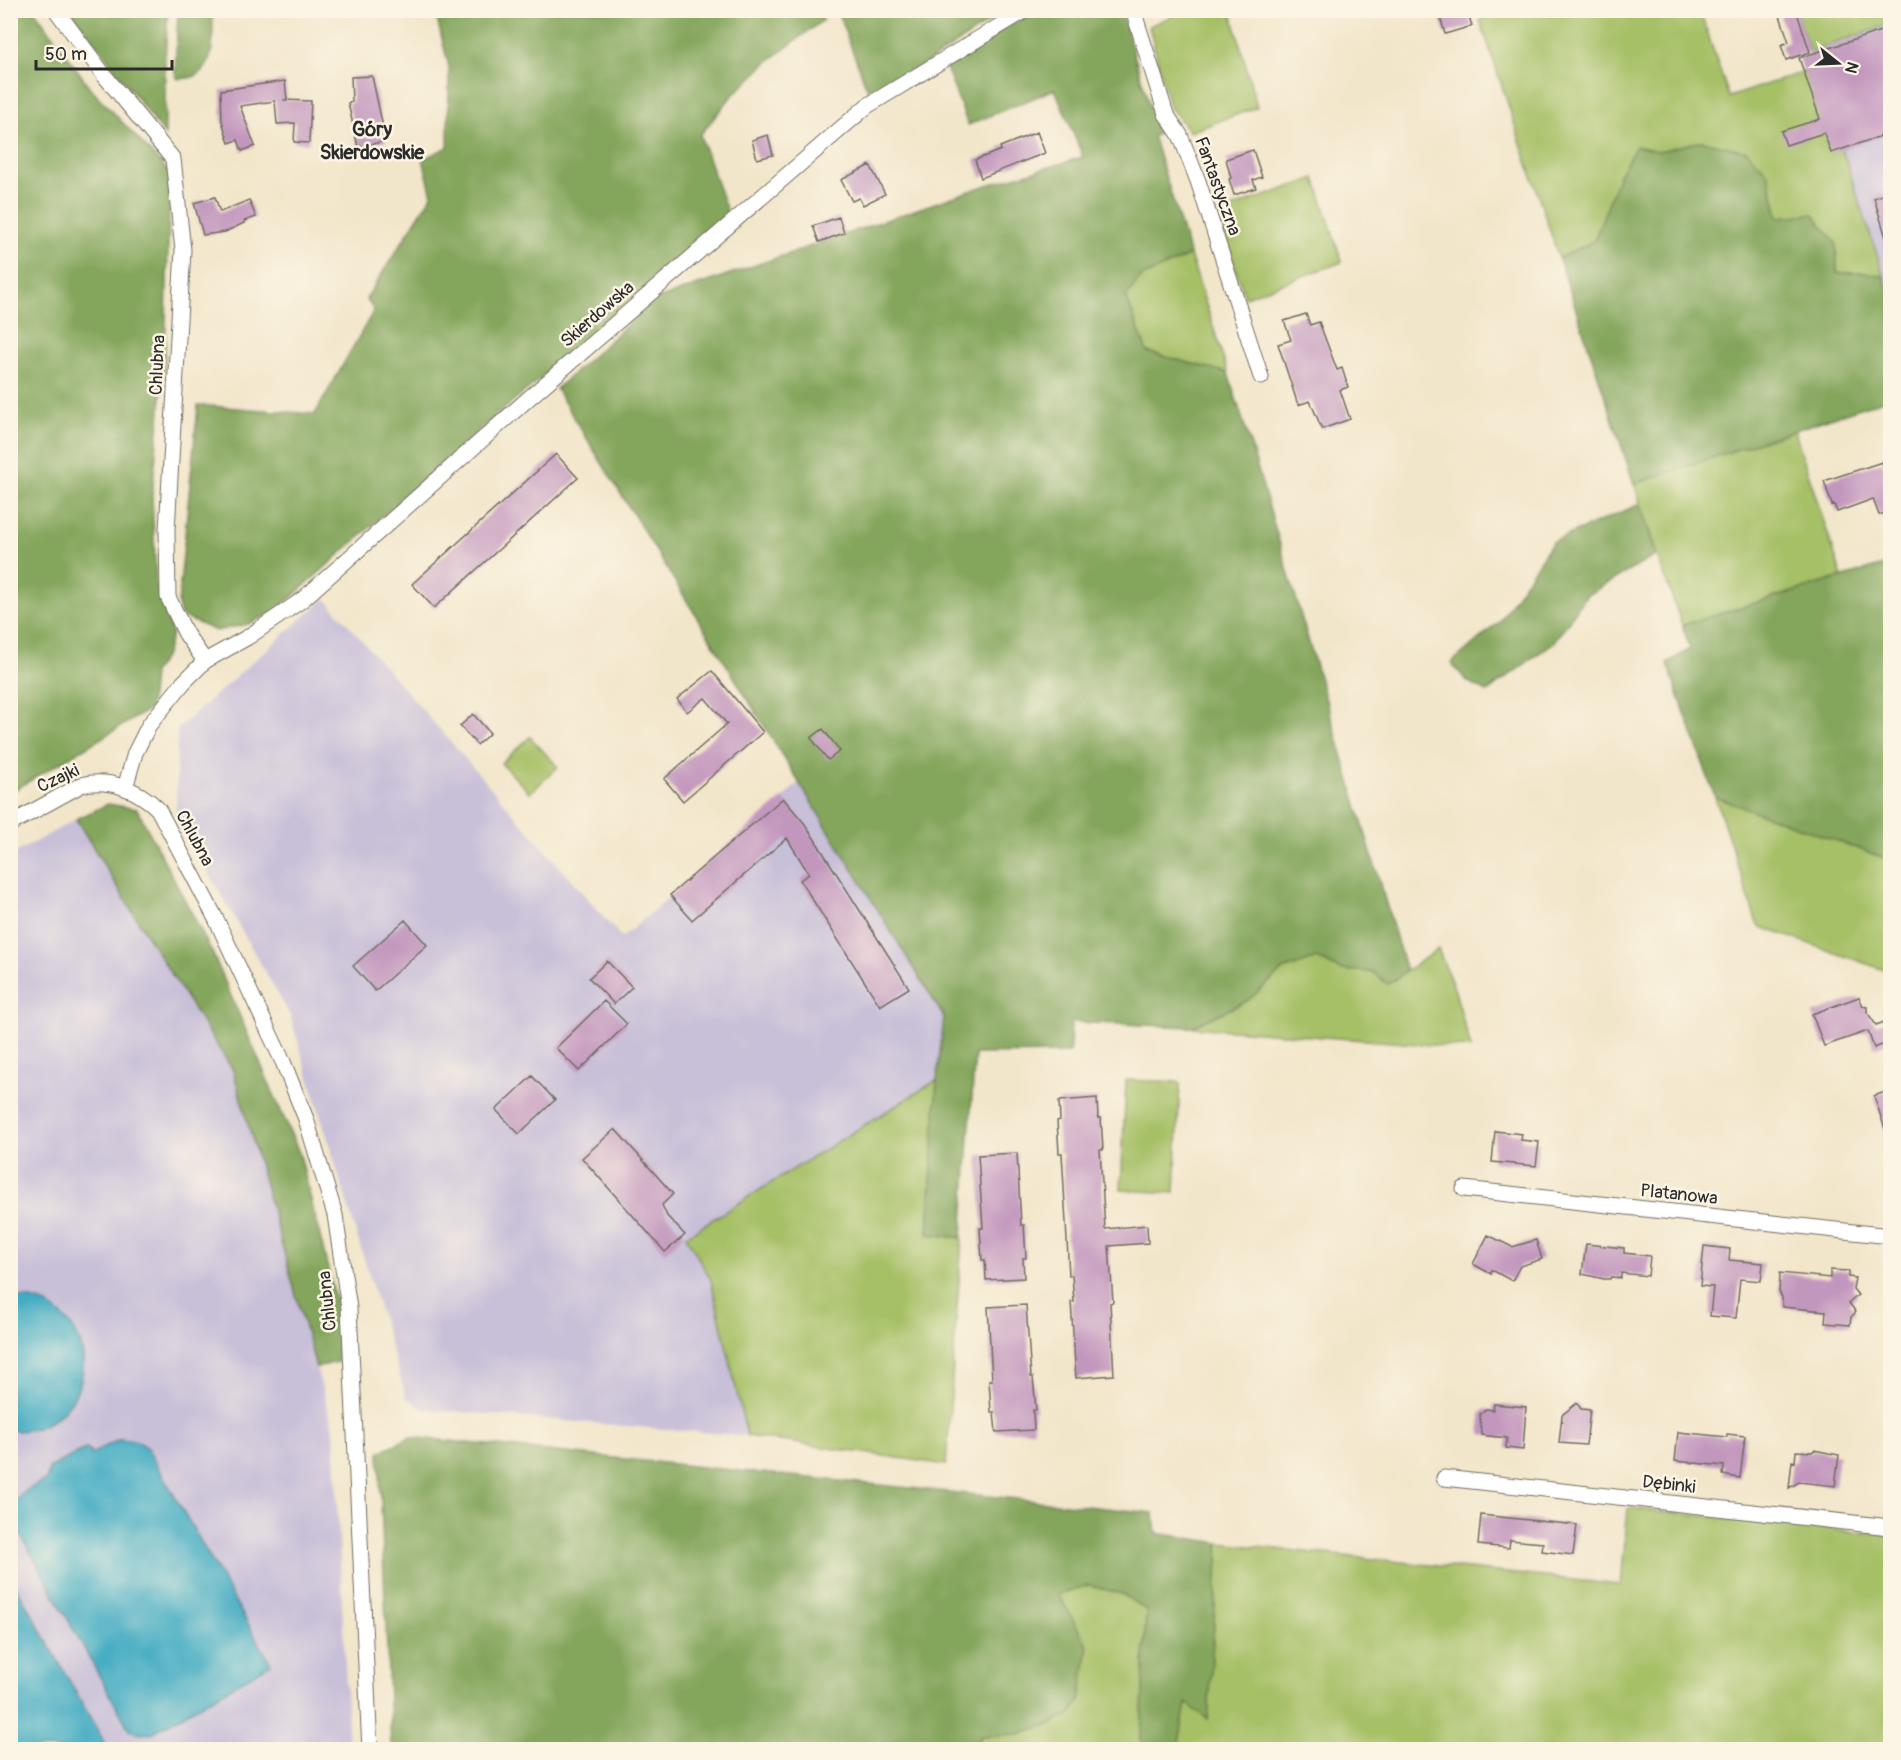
<svg xmlns="http://www.w3.org/2000/svg" width="1901" height="1760" font-family="Pangolin,sans-serif">
<style>
.industrial{fill:#c8bfd8}
.green{fill:#a6c066;stroke:#687648;stroke-width:1.5}
.forest{fill:#84a65b;stroke:#586843;stroke-width:1.5}
.water{fill:#43acc3;stroke:#376c77;stroke-width:1.5}
.building{fill:#c297be}
.lines{fill:none;stroke-linecap:round;stroke-linejoin:round}
.minor-casing{stroke:#716c63;stroke-width:17}
.minor{stroke:#fff;stroke-width:15}
.labels{text-anchor:middle;stroke-width:5;stroke-linejoin:round;paint-order:stroke}
.street-label{font-size:18px;fill:#2b2b2b;stroke:#fcf5e5}
.neighbourhood-label{font-size:20px;font-weight:bold;fill:#2b2b2b;stroke:#fcf5e5}
</style>
<rect width="100%" height="100%" fill="#fcf5e5"/>
<filter id="ink" filterUnits="userSpaceOnUse"><feTurbulence type="fractalNoise" baseFrequency=".0167" numOctaves="2"/><feDisplacementMap in="SourceGraphic" scale="12" xChannelSelector="R" yChannelSelector="G"/><feConvolveMatrix kernelMatrix="1 2 1 2 8 2 1 2 1" color-interpolation-filters="sRGB"/></filter>
<filter id="wash" filterUnits="userSpaceOnUse"><feTurbulence type="fractalNoise" baseFrequency=".008" numOctaves="4" result="noise"/><feDisplacementMap in="SourceGraphic" scale="24" xChannelSelector="R" yChannelSelector="G"/><feGaussianBlur stdDeviation="1.35" result="paint"/><feColorMatrix in="noise" values="0 0 0 0 0 0 0 0 0 0 0 0 0 0 0 0 0 1.4 0 .05"/><feComposite in="paint" operator="in"/></filter>
<g filter="url(#wash)">
<rect width="100%" height="100%" fill="#f2e6ca"/>
<path class="industrial" d="M1890,24V296L1810,52Z
M325,598L622,938L783,798L799,782L944,1017L937,1080L686,1236L711,1280L747,1436L423,1409L406,1397L290,1015L176,816L177,729Z
M76,819L159,955L233,1070L334,1431L349,1749H11L10,856Z"/>
<path class="green" d="M1510,10L1700,11L1729,97L1815,68L1884,276L1865,273H1837L1836,243L1778,217L1768,173L1702,141L1659,151L1606,213L1594,241L1559,258L1480,20Z
M1184,11H1231L1257,107L1190,132L1169,106L1149,26Z
M1796,11H1890V24L1810,52Z
M1315,178L1342,262L1245,297L1217,213Z
M1190,255L1228,373L1147,352L1126,296L1141,277Z
M1794,430L1842,577L1682,625L1657,555L1634,484Z
M530,737L558,767L530,793L501,763Z
M1715,797L1890,860V972L1758,926Z
M1438,949L1455,991L1471,1048L1191,1027L1247,1001L1283,970L1316,958L1341,970L1372,971L1388,984Z
M937,1080L928,1234L962,1238L946,1465L747,1436L711,1280L686,1236Z
M1126,1080L1180,1082L1175,1193L1121,1190Z
M1628,1508L1890,1535V1749L978,1750L980,1736L1018,1734L1057,1593L1089,1585L1122,1594L1146,1610L1141,1742L1186,1702L1208,1718L1219,1543L1621,1585Z"/>
<path class="forest" d="M10,11H35L91,89L170,173L165,358L152,496L156,584L172,633L166,655L153,673L150,709L11,792Z
M71,11H168L165,59V135Z
M178,11H212C214,38 217,84 176,78L175,72Z
M435,11H818L823,20L771,59L731,97L700,135L728,214L601,328L481,428L275,612L248,624L216,631L181,616L178,604L198,405L315,414L374,310L366,299L432,195L423,159L448,147L449,67Z
M837,11H1006L925,64L870,96Z
M1035,11H1121L1158,134L1153,136L1190,255L1141,277L1126,297L1147,352L1228,373L1250,443L1406,971L1388,984L1372,972L1341,970L1316,958L1283,970L1247,1001L1191,1027L1071,1022L1070,1053L975,1054L962,1238L928,1234L937,1080L944,1017L556,389L655,300L984,186L1083,157L1055,89L968,125L945,65Z
M1702,141L1747,151L1768,173L1778,217L1813,214L1836,243L1837,273H1865L1884,276L1890,296V398L1634,484L1559,258L1594,241L1619,175L1636,146L1659,151Z
M1640,504L1657,555L1587,595L1554,642L1487,692L1467,681L1451,663L1499,622L1552,542Z
M1890,563V860L1715,797L1667,663L1690,649L1682,625Z
M108,804L137,809L212,952L300,1155L336,1301L338,1362L316,1367L233,1070L159,955L76,819Z
M410,1437L1154,1513L1156,1533L1219,1543L1208,1719L1186,1703L1178,1747L1141,1743L1146,1610L1122,1594L1089,1585L1058,1594L1088,1646L1080,1701L1071,1714L1051,1724L1018,1734L980,1736L978,1749H391L379,1452Z"/>
<path class="water" d="M11,1298C25,1296 43,1300 54,1309C63,1316 71,1323 76,1333C100,1377 62,1438 10,1430Z
M120,1439L138,1441L147,1448L271,1664L152,1733C143,1734 136,1735 129,1729L12,1519C14,1493 27,1490 47,1479L49,1468L87,1448L91,1454Z
M11,1577L104,1742L105,1749H11Z"/>
<g id="blocks">
<path class="building" d="M1438,10H1467L1472,26L1445,34Z
M1778,10H1796L1810,52L1786,60L1781,45L1789,42Z
M1890,28V133L1831,153L1824,133L1786,145L1781,131L1820,119L1799,58Z
M372,76L386,141L358,147L348,103L352,102L351,77Z
M285,81L287,100H283L311,101L309,143L294,142L295,123L277,124L275,101L240,106L255,146L242,151L238,140L229,143L222,121L221,90Z
M1037,132L1045,153L981,178L975,160L1001,150L1000,147Z
M768,135L773,155L757,159L752,140Z
M1253,150L1262,177L1253,180L1256,188L1234,195L1229,179L1231,178L1226,159Z
M870,165L885,194L863,205L859,198L852,201L841,180Z
M1890,192V240L1887,241L1874,198Z
M215,197L220,212L249,200L256,217L244,221V223L225,232L203,235L194,203Z
M839,217L844,233L819,242L813,226Z
M1306,314L1310,325L1319,322L1337,370L1342,368L1348,387L1340,390L1350,419L1322,429L1310,401L1298,405L1278,344L1291,340L1284,321Z
M556,454L578,478L434,608L412,584Z
M1882,462L1890,488V511L1879,515L1873,499L1837,512L1834,504L1832,505L1824,481Z
M712,671L763,732L683,801L664,779L727,724L705,698L687,712L677,699Z
M473,714L490,733L477,745L460,726Z
M823,729L840,751L828,760L811,738Z
M783,798L805,824L909,988L880,1006L800,880L809,874L787,838L692,920L670,895Z
M405,920L427,945L375,991L353,966Z
M607,961L632,987L614,1004L589,978Z
M1859,997L1863,1006L1867,1007V1012L1876,1025L1887,1021L1890,1031V1042L1874,1048L1868,1031L1824,1046L1812,1014Z
M604,1001L627,1024L579,1071L556,1048Z
M532,1076L555,1100L519,1134L496,1110Z
M1890,1090V1138H1888L1874,1096Z
M1097,1098L1098,1118H1101L1103,1150H1100L1105,1229L1147,1225L1148,1243L1109,1246L1113,1302L1110,1303L1114,1375L1076,1378L1071,1302H1074L1072,1275H1069L1062,1153H1059L1057,1121L1060,1120L1059,1101Z
M615,1129L673,1194L662,1205L667,1216L685,1235L665,1252L582,1158Z
M1495,1131L1522,1134L1521,1140L1539,1142L1536,1166L1492,1162Z
M1017,1153L1021,1225H1024L1026,1258H1023L1024,1278L986,1280L985,1260H982L980,1228H983L978,1155Z
M1488,1235L1512,1247L1536,1240L1542,1259L1520,1266L1512,1281L1492,1270L1491,1274L1473,1264Z
M1586,1244L1624,1248V1253L1650,1256L1648,1276L1621,1273V1278L1611,1277L1610,1279H1604L1582,1274Z
M1704,1246L1730,1249L1729,1260L1763,1263L1761,1281L1740,1279L1736,1318L1710,1316L1713,1287L1700,1286Z
M1830,1270L1849,1271L1848,1277L1855,1278L1853,1289L1858,1295L1849,1303L1856,1312L1851,1317L1850,1325L1825,1323L1826,1311L1782,1307V1297L1779,1292L1780,1273L1830,1278Z
M1026,1305L1031,1377H1033L1036,1410H1033L1034,1430L996,1432L994,1412H991L989,1380H992L988,1307Z
M1577,1403L1581,1409L1590,1410L1586,1445L1559,1443L1562,1415Z
M1494,1404L1526,1407L1523,1450L1506,1448L1507,1438L1481,1435L1480,1414L1486,1409L1493,1410Z
M1678,1432L1727,1437V1434L1745,1436L1740,1478L1723,1475L1724,1466L1675,1461Z
M1814,1450L1839,1455L1835,1486L1799,1482L1789,1488L1792,1461L1795,1462L1796,1451L1812,1452Z
M1481,1515L1577,1525L1573,1555L1542,1551L1543,1543L1510,1540L1509,1548L1478,1545Z"/>
</g>
</g>
<g filter="url(#ink)">
<use href="#blocks" fill-opacity="0" stroke="#716c63" stroke-width="1.5"/>
<g class="lines">
<defs>
<path id="minor" d="M56,10L104,75L173,159L183,250L167,530L168,597L186,634L205,661L183,683L149,725L135,753L125,788
M1133,10L1166,114L1180,135L1198,181L1261,377
M205,661L248,637L302,600L529,398L867,106L1026,10
M10,824L81,785C108,778 138,789 158,809L216,919L283,1062L306,1119L335,1215L349,1308L370,1750
M1464,1189L1890,1236
M1444,1478L1890,1527"/>
</defs>
<use href="#minor" class="minor-casing"/>
<use href="#minor" class="minor"/>
</g>
</g>
<g class="labels">
<g class="street-label">
<text transform="translate(1218 186) rotate(70)" y="6">Fantastyczna</text>
<text transform="translate(597 314) rotate(-41)" y="6">Skierdowska</text>
<text transform="translate(157 365) rotate(-87)" y="6">Chlubna</text>
<text transform="translate(58 778) rotate(-25)" y="6">Czajki</text>
<text transform="translate(195 838) rotate(62)" y="6">Chlubna</text>
<text transform="translate(1679 1194) rotate(6)" y="6">Platanowa</text>
<text transform="translate(327 1301) rotate(-96)" y="6">Chlubna</text>
<text transform="translate(1669 1484) rotate(6)" y="6">Dębinki</text>
</g>
<g class="neighbourhood-label">
<text x="372" y="136">Góry<tspan x="372" dy="23">Skierdowskie</tspan></text>
</g>
</g>
<rect width="1901" height="1760" fill="none" stroke="#fcf5e5" stroke-width="36"/>
<g transform="translate(1838 63) rotate(108)" stroke="#fcf5e5" stroke-width="4.5" paint-order="stroke">
<path d="M0-4.5L10 22L0 15L-10 22Z" fill="#2b2b2b"/>
<text y="-9" font-size="16" font-weight="bold" text-anchor="middle" fill="#2b2b2b">N</text>
</g>
<path d="M36 60v9h136v-9" fill="none" stroke="#2b2b2b" stroke-width="3"/>
<text x="45" y="60" font-size="18" fill="#2b2b2b" stroke="#fcf5e5" stroke-width="4.5" paint-order="stroke">50 m</text>
</svg>
